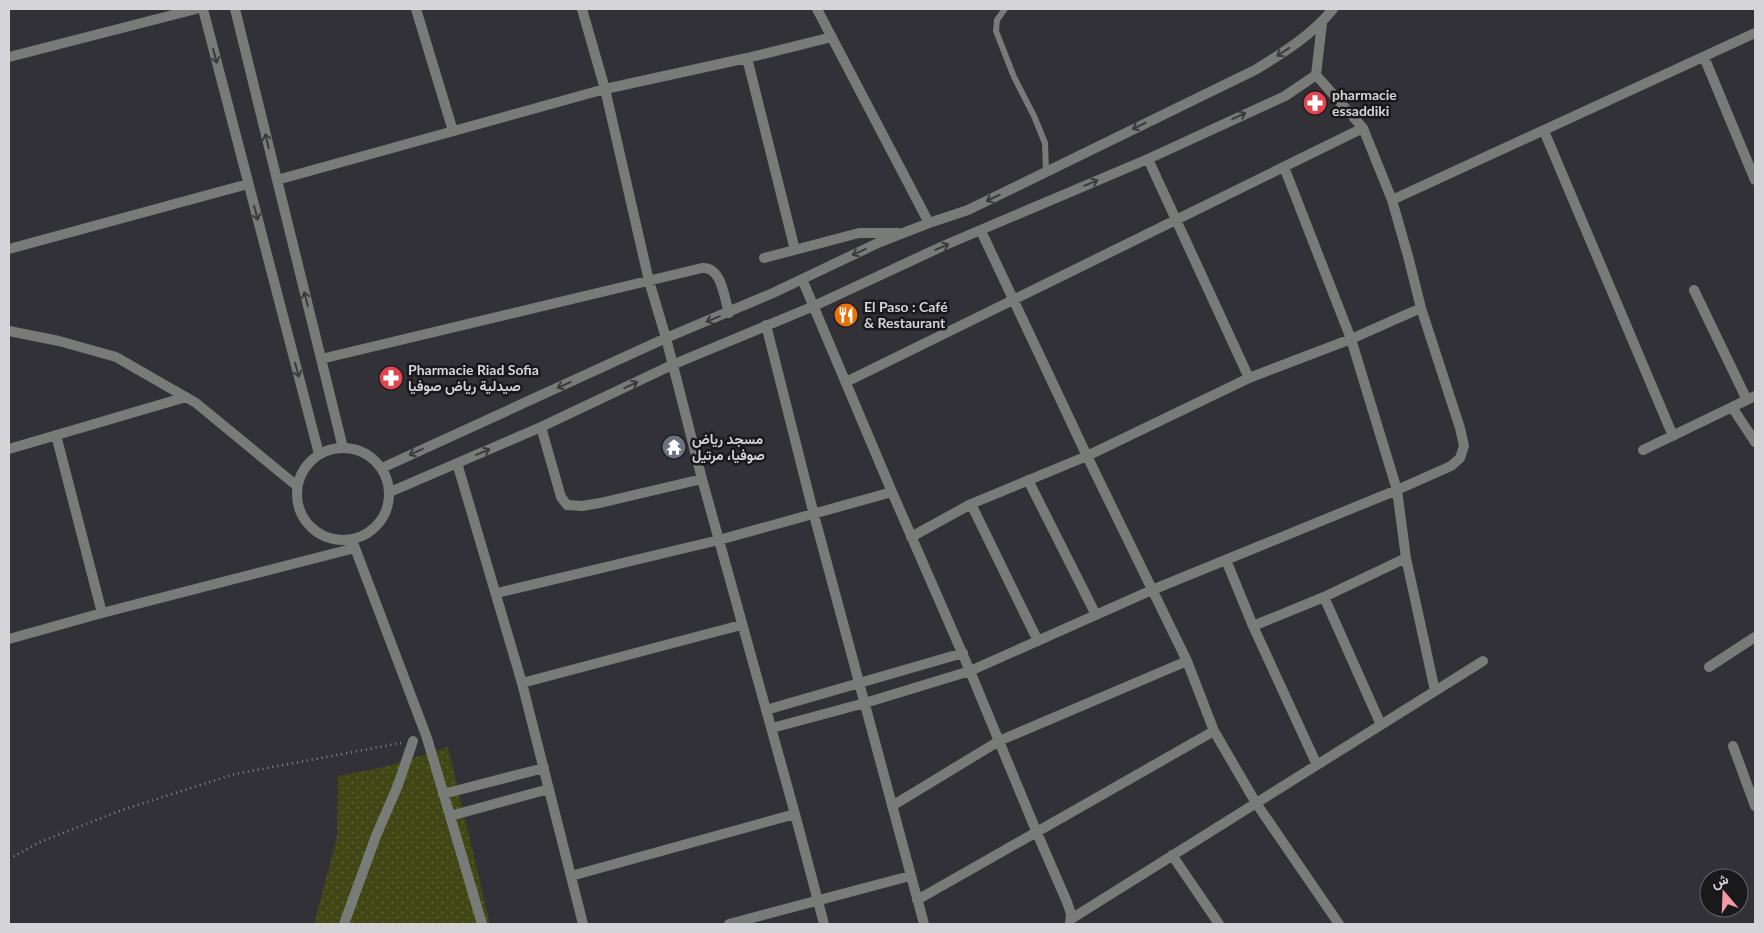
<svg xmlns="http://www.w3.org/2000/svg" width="1764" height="933" font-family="Lato,Vazirmatn,sans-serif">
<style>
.grass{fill:url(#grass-dots)}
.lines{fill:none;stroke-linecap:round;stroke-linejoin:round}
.path{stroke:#8a898e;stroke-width:2.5;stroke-dasharray:1 4;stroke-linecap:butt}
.lane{stroke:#787b78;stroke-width:6}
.street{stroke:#787b78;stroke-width:10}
.oneway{stroke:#3a3b3c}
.labels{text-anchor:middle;stroke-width:5;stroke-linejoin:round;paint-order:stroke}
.poi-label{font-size:14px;font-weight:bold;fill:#d5d4d9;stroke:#19191c;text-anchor:start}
</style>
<defs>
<pattern id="grass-dots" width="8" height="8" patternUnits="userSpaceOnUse" patternTransform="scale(1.25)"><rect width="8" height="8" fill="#414615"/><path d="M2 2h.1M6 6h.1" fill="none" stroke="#5c6036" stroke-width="1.8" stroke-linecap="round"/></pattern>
</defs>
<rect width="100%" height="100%" fill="#323137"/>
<path class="grass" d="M448,747L490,924H314L337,837L338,776L384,767Z"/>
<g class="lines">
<path class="path" d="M9,859L40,842L122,810L235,774L401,743"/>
<path class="lane" d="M1005,9L997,20L996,31L1014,77L1034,116L1045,143L1046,172"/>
<path class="street" d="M203,9L319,454
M235,9L343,448
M416,9L453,131
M582,9L605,89L649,281L666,338L702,479L795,814L824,924
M817,9L929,223
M9,57L196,9
M1704,57L1755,180
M747,58L795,250
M1544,131L1673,436
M1148,159L1249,378
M1284,167L1351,339L1397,490L1406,558L1435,691
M277,180L605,89L747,58L832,37
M1392,200L1755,33
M981,231L1087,456L1187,661L1214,731L1256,803L1339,924
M9,249L248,184
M764,258L859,233H898
M802,279L892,492L970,671L1037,833L1067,902L1071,914L1070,924
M1694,290L1747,400
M766,325L814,515L924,924
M9,331L59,341L116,357L196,403L297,486
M321,359L702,268C722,266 724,298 729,313
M846,382L1363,128
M1732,407L1755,442
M541,427L561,497L567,505L582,506L600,503L702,479
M56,435L102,613
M297 494a46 46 0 1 1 92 0a46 46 0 1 1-92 0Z
M9,449L186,397
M1643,450L1755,396
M457,463L522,683L583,924
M382,468L666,338L773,293L880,242L929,223L968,210L1255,70C1283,53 1312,35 1333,9
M1028,480L1096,615
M390,492L541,427L672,365L814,306L943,246L1148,159L1285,96L1316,75L1322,23
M971,504L1038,641
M911,537L971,504L1087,456L1249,378L1351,339L1421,308
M352,540L427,738L482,924
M1226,560L1253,626L1317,765
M497,593L719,540L892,492
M1324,597L1381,725
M1253,626L1324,597L1406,558
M9,639L102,613L355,548
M1709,667L1755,637
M522,683L741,625
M766,710L963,653
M772,728L865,703L970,671L1152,590L1397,490L1451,466L1460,458L1464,446L1460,428L1421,308L1408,256L1392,200L1363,128L1316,75
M1733,746L1755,806
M443,794L544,768
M892,806L999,741L1187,661
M450,816L549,789
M1172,855L1219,924
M571,876L795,814
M917,900L1214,731
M1071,919L1483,661
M344,924L376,836L398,785L413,741
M729,924L910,876"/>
</g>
<defs><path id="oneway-shaft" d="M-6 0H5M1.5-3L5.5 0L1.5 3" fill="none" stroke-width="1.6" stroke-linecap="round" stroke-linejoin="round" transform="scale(1.25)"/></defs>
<g class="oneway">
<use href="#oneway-shaft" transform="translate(1283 52) rotate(146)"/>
<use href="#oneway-shaft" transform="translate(215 56) rotate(75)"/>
<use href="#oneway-shaft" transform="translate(1239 116) rotate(-25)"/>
<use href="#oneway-shaft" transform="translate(1139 126) rotate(154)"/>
<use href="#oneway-shaft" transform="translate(267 141) rotate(-104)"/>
<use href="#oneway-shaft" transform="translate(1091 183) rotate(-23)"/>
<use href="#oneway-shaft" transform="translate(993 198) rotate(154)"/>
<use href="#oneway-shaft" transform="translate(256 213) rotate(75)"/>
<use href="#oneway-shaft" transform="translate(942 247) rotate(-23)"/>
<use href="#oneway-shaft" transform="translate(859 252) rotate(156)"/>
<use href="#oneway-shaft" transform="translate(306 299) rotate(-104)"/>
<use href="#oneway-shaft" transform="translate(713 319) rotate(158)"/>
<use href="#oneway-shaft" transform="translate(297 370) rotate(75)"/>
<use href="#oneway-shaft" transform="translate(564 385) rotate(156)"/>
<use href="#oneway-shaft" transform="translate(631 385) rotate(-25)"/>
<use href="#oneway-shaft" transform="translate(416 452) rotate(156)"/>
<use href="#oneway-shaft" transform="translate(483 452) rotate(-23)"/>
</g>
<defs>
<symbol id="pharmacy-disc" viewBox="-11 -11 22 22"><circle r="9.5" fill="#e0444e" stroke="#19191c"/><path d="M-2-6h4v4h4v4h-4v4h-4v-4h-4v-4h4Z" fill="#fff"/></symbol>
<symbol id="restaurant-disc" viewBox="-11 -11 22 22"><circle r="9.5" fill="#e8710a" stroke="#19191c"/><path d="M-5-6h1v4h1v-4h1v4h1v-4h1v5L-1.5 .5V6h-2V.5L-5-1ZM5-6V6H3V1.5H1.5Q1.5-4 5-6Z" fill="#fff"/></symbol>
<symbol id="temple-disc" viewBox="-11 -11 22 22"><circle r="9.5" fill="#6b7280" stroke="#19191c"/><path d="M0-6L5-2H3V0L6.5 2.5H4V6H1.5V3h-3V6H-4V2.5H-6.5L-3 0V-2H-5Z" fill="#fff"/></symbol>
</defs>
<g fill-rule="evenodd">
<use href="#pharmacy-disc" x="1301" y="89" width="28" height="28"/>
<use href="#restaurant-disc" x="832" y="301" width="28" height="28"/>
<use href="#pharmacy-disc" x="377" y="364" width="28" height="28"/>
<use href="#temple-disc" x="660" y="433" width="28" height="28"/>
</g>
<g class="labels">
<g class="poi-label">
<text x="1332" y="100">pharmacie<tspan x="1332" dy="16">essaddiki</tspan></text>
<text x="864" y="312">El Paso : Café<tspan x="864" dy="16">&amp; Restaurant</tspan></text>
<text x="408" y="375">Pharmacie Riad Sofia<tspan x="408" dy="16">صيدلية رياض صوفيا</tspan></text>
<text x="692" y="444">مسجد رياض<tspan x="692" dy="16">صوفيا، مرتیل</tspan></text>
</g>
</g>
<rect width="1764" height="933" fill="none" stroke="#d5d4d9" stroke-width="20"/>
<g transform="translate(1724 893) rotate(341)"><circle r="24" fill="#19191c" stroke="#646468"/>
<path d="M0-4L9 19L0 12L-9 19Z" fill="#f49aa2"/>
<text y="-8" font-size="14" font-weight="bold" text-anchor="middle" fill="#d5d4d9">ش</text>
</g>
</svg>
